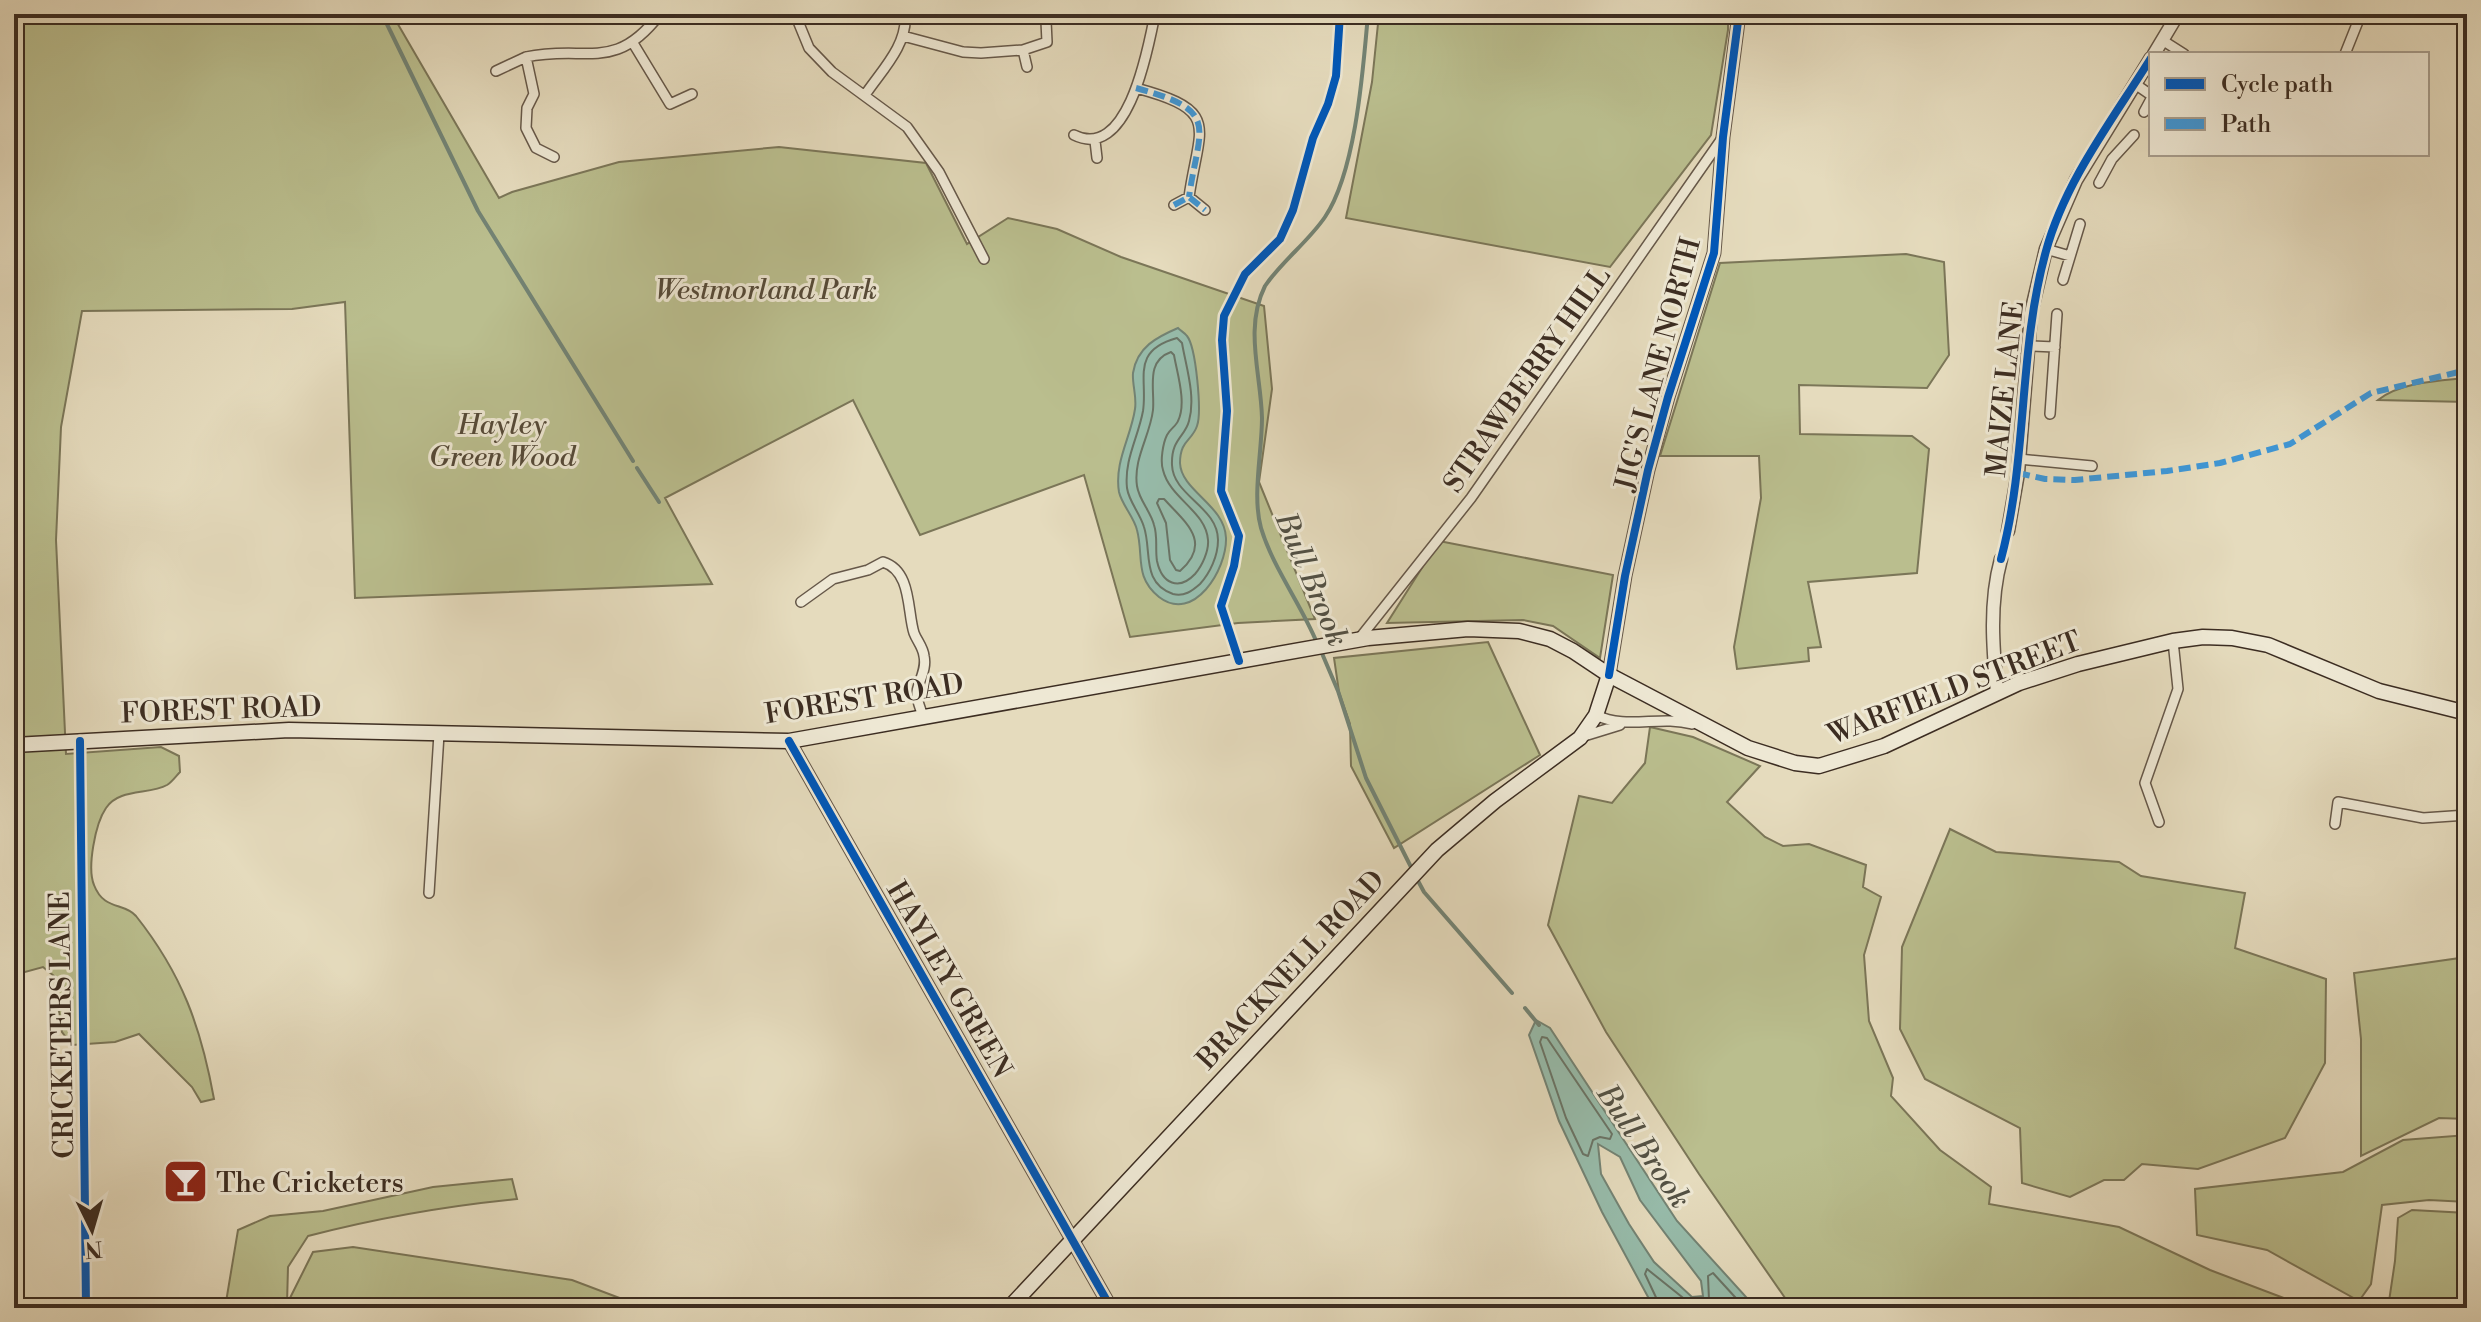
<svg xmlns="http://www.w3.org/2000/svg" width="2481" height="1322" font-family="'Libre Bodoni',serif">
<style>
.green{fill:#babe8e;stroke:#7b7658;stroke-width:2}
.water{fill:#97bcab;stroke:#738374;stroke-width:2;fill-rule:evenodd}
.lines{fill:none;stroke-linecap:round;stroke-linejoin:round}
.shore{stroke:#6a7466;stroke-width:2}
.stream{stroke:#738374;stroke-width:4}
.minor-casing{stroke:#665849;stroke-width:12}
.tertiary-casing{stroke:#665849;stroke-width:15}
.secondary-casing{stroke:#3c2d22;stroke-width:17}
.minor{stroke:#eee8d4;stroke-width:9}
.tertiary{stroke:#eee8d4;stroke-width:12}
.secondary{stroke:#eee8d4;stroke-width:14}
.quiet{stroke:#3f96d5;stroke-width:6;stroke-dasharray:12 6;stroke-linecap:butt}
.cycleway-casing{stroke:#eee8d4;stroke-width:13}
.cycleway{stroke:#0057b8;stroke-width:8}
.labels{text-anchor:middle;stroke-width:6;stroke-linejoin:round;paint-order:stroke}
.park-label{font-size:28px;font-style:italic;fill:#554a38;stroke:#eee8d4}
.street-label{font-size:28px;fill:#3c2d22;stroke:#eee8d4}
.poi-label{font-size:28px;fill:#3c2d22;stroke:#eee8d4;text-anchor:start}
.water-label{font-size:30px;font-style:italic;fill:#535144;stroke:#eee8d4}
</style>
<rect width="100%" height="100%" fill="#e5dbbd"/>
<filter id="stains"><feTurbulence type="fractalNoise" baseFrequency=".0025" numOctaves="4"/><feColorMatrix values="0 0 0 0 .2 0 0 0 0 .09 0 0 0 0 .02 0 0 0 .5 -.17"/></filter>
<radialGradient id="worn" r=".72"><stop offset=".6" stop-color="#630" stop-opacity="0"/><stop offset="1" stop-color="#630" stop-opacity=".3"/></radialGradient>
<path class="green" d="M64,14H392L499,198L512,192L619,162L779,147L926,163L967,244L1008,218L1057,229L1121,257L1264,306L1272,389L1259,482L1315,619L1238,623L1130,637L1084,475L920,535L853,400L665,498L712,584L355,598L345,302L292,309L82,311L61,427L56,540L66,754L161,747L179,756L180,772C176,776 172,782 167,785C149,795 119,788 106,808C95,824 87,868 94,885C104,911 124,902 136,916C182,974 201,1027 214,1099L201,1102L192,1087L139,1034L115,1042L72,1045L62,1032L54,976L43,967L14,975V21Z
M1379,14H1728V30L1711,135L1610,267L1346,218L1372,82Z
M1906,254L1944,262L1949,355L1927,388L1799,385L1800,434L1912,436L1929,449L1917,573L1808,582L1821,647L1808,648L1809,661L1737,669L1734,647L1761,498L1759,456H1660L1720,263Z
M2467,378V402L2378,400C2401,382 2438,381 2467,378Z
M1439,541L1613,575L1600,658L1553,626L1523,620L1387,623Z
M1488,642L1540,755L1394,848L1351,766L1350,724L1339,692L1334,658Z
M1650,727L1693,737L1760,766L1727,802L1765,837L1783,846L1809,844L1866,865L1863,887L1881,897L1864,955L1869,1021L1893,1078L1891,1096L1940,1150L1991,1187L1989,1204L2119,1227L2210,1270L2310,1308H1792L1699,1174L1606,1032L1548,925L1579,796L1612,803L1645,763Z
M1950,829L1996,852L2119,862L2141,876L2245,893L2235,948L2326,979L2325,1063L2285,1138L2198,1169L2142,1164L2124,1180H2104L2070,1197L2022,1183L2020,1128L1925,1079L1900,1029L1902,947Z
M2467,957V1119L2439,1118L2361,1156V1039L2354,973Z
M2467,1135V1202L2429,1200L2382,1205L2371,1284L2359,1301L2267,1250L2197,1235L2195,1189L2343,1172L2403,1140Z
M512,1179L517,1199C445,1206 377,1218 308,1236L288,1267L287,1304L313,1252L353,1247L572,1280L646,1308H225L238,1230L270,1216L323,1211L433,1187Z
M2412,1210L2467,1213V1274L2457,1273L2467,1275V1308H2388L2395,1261L2398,1218Z"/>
<path class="water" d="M1178,328C1181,331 1185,333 1187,336C1196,347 1202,412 1197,426C1192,441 1180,440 1180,463C1181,491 1225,505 1226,538C1227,569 1194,624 1159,597C1134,577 1144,556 1137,530C1134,517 1122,505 1119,492C1114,462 1131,437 1135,409C1137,397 1132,384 1133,373C1137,347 1157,337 1178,328Z
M1536,1020L1550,1028L1677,1221L1756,1308H1654L1602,1212L1559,1121L1529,1035ZM1598,1144L1620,1157L1640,1200L1701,1281L1703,1296L1692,1297L1654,1262L1629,1224L1601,1174Z"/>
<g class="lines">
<path class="shore" d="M1177,338L1182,343C1186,367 1196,396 1189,421C1185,437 1171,439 1172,465C1173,496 1218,507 1218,540C1218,556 1210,573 1200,584C1192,591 1184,597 1173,594C1141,583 1152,551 1144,527C1140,513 1129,502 1127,488C1124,460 1138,438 1143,411C1148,379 1130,351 1177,338Z
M1171,352L1174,355C1177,373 1187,403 1178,421C1176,426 1170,429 1167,435C1163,443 1160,461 1163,470C1170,499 1206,511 1208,540C1209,551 1202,566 1195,574C1179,591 1162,584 1157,561C1155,549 1158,537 1154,525C1151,512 1139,500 1137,486C1133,459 1150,436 1153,410C1155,389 1145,361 1171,352Z
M1159,499H1164C1185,522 1213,542 1180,571L1176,570L1170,560L1166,523L1157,503Z
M1542,1037L1547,1038L1612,1134L1610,1139L1600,1137L1593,1140L1588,1156L1583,1154L1566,1118L1540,1042Z
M1661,1308L1645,1274L1647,1269L1692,1305L1704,1304L1709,1300L1708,1276L1713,1273L1745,1308"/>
<path class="stream" d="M382,14L478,211L633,461
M637,468L659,502
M1317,643C1301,604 1273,568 1261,528C1252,496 1262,452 1262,418C1261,374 1244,328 1265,286C1282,261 1308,242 1325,217C1356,171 1363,70 1368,14
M1321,651L1338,691L1366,778L1413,871
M1417,879L1424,892L1512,993
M1525,1008L1539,1025"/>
<defs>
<path id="minor" d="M795,14L809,48L832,72L907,127L939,172L984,259
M903,36L963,52L981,53L1023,50L1027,67
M2162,40L2184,54
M633,43L670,104L692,94
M1023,50L1047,42L1046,21
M2345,54L2361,14
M496,71L526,57
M2135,84L2151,95
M1136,88C1222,111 1199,126 1189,197
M865,95C881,71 908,45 905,14
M2144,112L2151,99
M1074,135C1128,162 1148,49 1155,14
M1095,141L1097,158
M554,157L536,148L526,128L527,108L534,94L526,57C586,44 614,74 660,14
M2099,183L2112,159L2134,135
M1174,205L1189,197L1205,210
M2046,249L2070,256
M2063,280L2080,224
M2029,346L2055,347
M2050,414L2057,314
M2019,459L2092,466
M801,602L833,579L868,570L883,562C912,571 907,611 914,633C917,641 923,647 924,656C927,669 919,680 917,692C916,700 921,709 923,717
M1359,639L1471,498L1723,137
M1596,715C1626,730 1660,715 1692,724
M1581,737L1620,725
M80,741L86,1308
M2159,822L2145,783L2178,689L2173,641
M2335,824L2338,802L2423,818L2467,815
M429,893L439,734"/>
<path id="tertiary" d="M2154,54L2178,14
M2008,531L2018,473L2031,313L2046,249L2076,180L2151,58
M1609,675L1625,576L1648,470L1668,397L1714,253L1723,137L1739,14
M1997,693C1993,648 1989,603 2001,559
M789,741L1111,1308"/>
<path id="secondary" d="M14,745L289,730L789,741L1368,638L1468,629L1519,631L1550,639L1573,651L1609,675L1748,748L1795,763L1819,766L1884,746L2019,683L2078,664L2173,641L2203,637L2232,638L2268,645L2379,691L2467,713
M1009,1308L1437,850L1495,801L1580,738L1596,715L1609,675"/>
</defs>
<use href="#minor" class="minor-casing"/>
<use href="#tertiary" class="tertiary-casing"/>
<use href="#secondary" class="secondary-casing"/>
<use href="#minor" class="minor"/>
<use href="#tertiary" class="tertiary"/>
<use href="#secondary" class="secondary"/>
<path class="quiet" d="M1136,88C1222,111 1199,126 1189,197
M1174,205L1189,197L1205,210
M2018,473L2045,479L2075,480L2167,471L2220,463L2290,444L2371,393L2467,370"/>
<defs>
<path id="cycleway" d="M2001,559C2028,458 2018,351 2046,251C2065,181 2113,119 2151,58
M1239,661L1221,606L1234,566L1239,536L1221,491L1227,411L1222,340L1224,316L1245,274L1280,239L1293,210L1313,138L1328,104L1336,76L1340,14
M1609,675L1625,576L1648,470L1668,397L1714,253L1723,137L1739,14
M80,741L86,1308
M789,741L1111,1308"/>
</defs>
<use href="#cycleway" class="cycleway-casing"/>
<use href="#cycleway" class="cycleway"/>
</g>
<defs>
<symbol id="bar-square" viewBox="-11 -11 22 22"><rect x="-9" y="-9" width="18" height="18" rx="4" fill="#8f2418" stroke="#eee8d4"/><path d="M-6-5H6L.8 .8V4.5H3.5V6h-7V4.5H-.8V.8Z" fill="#fff"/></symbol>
</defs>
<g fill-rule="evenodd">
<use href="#bar-square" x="160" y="1156" width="51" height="51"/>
</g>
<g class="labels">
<g class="park-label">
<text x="766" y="299">Westmorland Park</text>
<text x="502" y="434">Hayley<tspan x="502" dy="32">Green Wood</tspan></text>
</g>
<g class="street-label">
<text transform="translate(1657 364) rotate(-75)" y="10">JIG'S LANE NORTH</text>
<text transform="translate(1526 379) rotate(-55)" y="10">STRAWBERRY HILL</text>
<text transform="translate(2004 389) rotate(-84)" y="10">MAIZE LANE</text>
<text transform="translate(1954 687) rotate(-21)" y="10">WARFIELD STREET</text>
<text transform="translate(864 698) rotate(-9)" y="10">FOREST ROAD</text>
<text transform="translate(221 709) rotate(-2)" y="10">FOREST ROAD</text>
<text transform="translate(1290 969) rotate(-47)" y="10">BRACKNELL ROAD</text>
<text transform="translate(950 979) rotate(60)" y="10">HAYLEY GREEN</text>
<text transform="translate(61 1025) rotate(-91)" y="10">CRICKETERS LANE</text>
</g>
<g class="poi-label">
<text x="216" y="1192">The Cricketers</text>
</g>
<g class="water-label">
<text transform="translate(1312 579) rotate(67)" y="10">Bull Brook</text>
<text transform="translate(1644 1146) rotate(56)" y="10">Bull Brook</text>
</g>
</g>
<rect width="2481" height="1322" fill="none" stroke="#e5dbbd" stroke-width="48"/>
<rect x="16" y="16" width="2449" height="1290" fill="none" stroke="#3c2d22" stroke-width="4"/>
<rect x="24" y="24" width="2433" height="1274" fill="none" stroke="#3c2d22" stroke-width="2"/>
<rect x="2149" y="52" width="280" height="104" fill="#eee8d4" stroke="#a79d8d" stroke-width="2"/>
<rect x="2165" y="78" width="40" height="12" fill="#0057b8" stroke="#a79d8d" stroke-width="2"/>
<text x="2221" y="92" font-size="24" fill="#3c2d22">Cycle path</text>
<rect x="2165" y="118" width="40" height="12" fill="#3f96d5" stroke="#a79d8d" stroke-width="2"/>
<text x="2221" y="132" font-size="24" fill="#3c2d22">Path</text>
<g transform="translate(92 1230) rotate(175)" stroke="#eee8d4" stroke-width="6" paint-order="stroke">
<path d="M0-6L14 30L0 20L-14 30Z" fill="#3c2d22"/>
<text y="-12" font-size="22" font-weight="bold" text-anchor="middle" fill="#3c2d22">N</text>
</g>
<rect width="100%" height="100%" filter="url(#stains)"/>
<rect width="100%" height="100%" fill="url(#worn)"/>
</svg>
